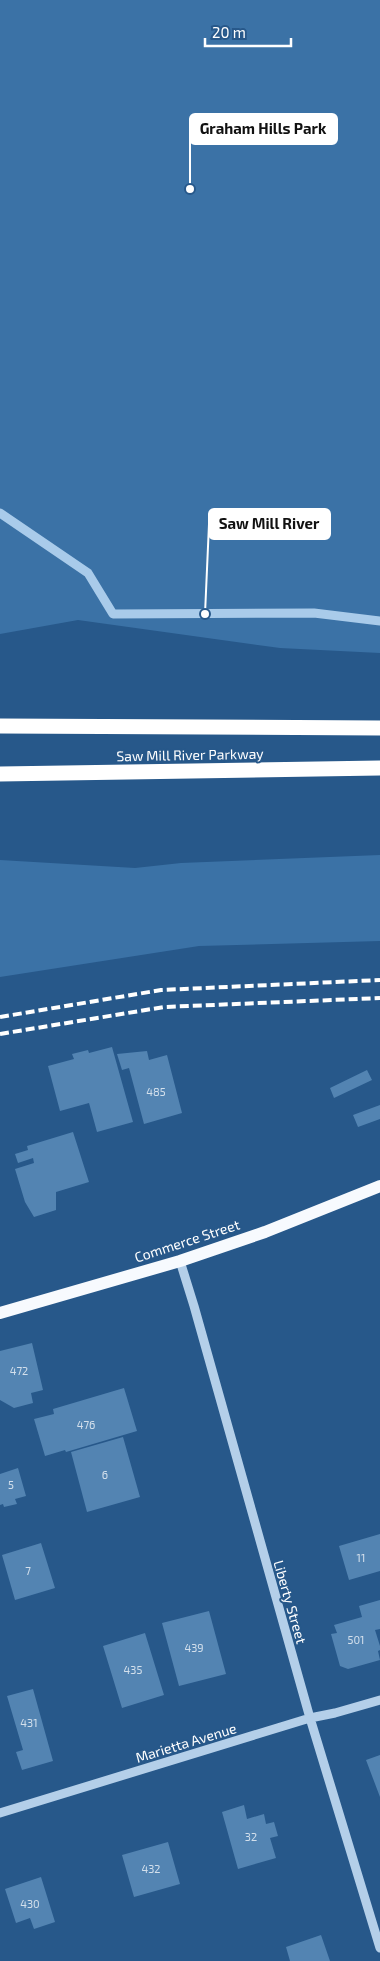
<svg xmlns="http://www.w3.org/2000/svg" width="380" height="1961" font-family="'Exo 2',sans-serif">
<style>
.green{fill:#3b72a6}
.lines{fill:none;stroke-linecap:round;stroke-linejoin:round}
.stream{stroke:#a9cbea;stroke-width:9}
.building{fill:#5384b2}
.minor{stroke:#b4cfe9;stroke-width:9}
.major{stroke:#f7fafe;stroke-width:12}
.highway{stroke:#fff;stroke-width:15}
.rail{stroke:#fff;stroke-width:4;stroke-dasharray:9 4;stroke-linecap:butt}
.labels{text-anchor:middle;stroke-width:4;stroke-linejoin:round;paint-order:stroke}
.number-label{font-size:11px;fill:#d4e0ec}
.street-label{font-size:14px;fill:#fff;stroke:#27588a}
.leader{fill:none;stroke:#fff;stroke-width:2}
.callout-dot{fill:#fff;stroke:#27588a;stroke-width:2}
.callout{fill:#fff;stroke:#fff;stroke-width:2}
.callout-label{font-size:15px;text-anchor:middle;font-weight:bold;fill:#111}
</style>
<rect width="100%" height="100%" fill="#27588a"/>
<path class="green" d="M0,0H380V653L280,648L78,620L0,634Z
M380,855V941L199,946L0,977V860L135,868L181,863Z"/>
<g class="lines">
<path class="stream" d="M0,513L88,573L113,614L314,613L380,621"/>
</g>
<path class="building" d="M112,1047L133,1122L97,1132L89,1103L60,1111L48,1066L74,1059L72,1054L88,1050L89,1053Z
M147,1051L149,1060L167,1055L182,1113L144,1124L129,1068L122,1070L117,1054Z
M367,1070L372,1080L334,1098L330,1088Z
M380,1105V1119L358,1127L353,1115Z
M73,1132L89,1182L56,1192V1210L34,1217L25,1202L15,1169L34,1163L33,1158L18,1163L15,1154L28,1150L27,1146Z
M32,1343L43,1390L31,1393L33,1403L14,1408L0,1400V1351Z
M124,1388L137,1431L66,1452L65,1450L45,1456L34,1419L54,1414L53,1409Z
M123,1437L140,1497L87,1512L71,1452Z
M18,1468L26,1496L15,1499L17,1504L4,1507L3,1504L0,1505V1474Z
M380,1534V1571L349,1580L339,1546Z
M41,1543L55,1588L15,1600L2,1555Z
M380,1600V1629L375,1630L380,1646V1650L378,1651L380,1660L348,1669L340,1666L331,1634L337,1633L334,1625L362,1617L359,1606Z
M209,1611L226,1674L179,1686L162,1623Z
M145,1633L164,1695L122,1708L103,1646Z
M33,1689L53,1761L22,1770L16,1752L23,1750L7,1696Z
M380,1755V1797L366,1760Z
M244,1805L247,1819L264,1814L266,1824L274,1822L278,1836L270,1838L276,1858L238,1869L222,1812Z
M168,1842L180,1884L134,1897L122,1855Z
M41,1877L55,1922L34,1929L30,1918L16,1923L5,1889Z
M321,1935L330,1961H290L286,1947Z"/>
<g class="lines">
<path class="minor" d="M180,1261L194,1306L310,1718L380,1948
M0,1813L310,1718L335,1713L380,1700"/>
<path class="major" d="M0,1313L180,1261L265,1232L380,1186"/>
<path class="highway" d="M0,726L380,728
M0,774L380,768"/>
<path class="rail" d="M0,1017L161,990L380,980
M0,1034L164,1007L380,998"/>
</g>
<g class="labels">
<g class="number-label">
<text x="156" y="1096">485</text>
<text x="19" y="1375">472</text>
<text x="86" y="1429">476</text>
<text x="105" y="1479">6</text>
<text x="11" y="1489">5</text>
<text x="361" y="1562">11</text>
<text x="28" y="1575">7</text>
<text x="356" y="1644">501</text>
<text x="194" y="1652">439</text>
<text x="133" y="1674">435</text>
<text x="29" y="1727">431</text>
<text x="251" y="1841">32</text>
<text x="151" y="1873">432</text>
<text x="30" y="1908">430</text>
</g>
<g class="street-label">
<text transform="translate(190 755) rotate(-1)" y="5">Saw Mill River Parkway</text>
<text transform="translate(187 1241) rotate(-18)" y="5">Commerce Street</text>
<text transform="translate(290 1602) rotate(74)" y="5">Liberty Street</text>
<text transform="translate(186 1743) rotate(-17)" y="5">Marietta Avenue</text>
</g>
</g>
<path class="leader" d="M190 189L190 129M205 614L209 524"/>
<g class="callout-dot">
<circle cx="190" cy="189" r="5"/>
<circle cx="205" cy="614" r="5"/>
</g>
<g class="callout">
<rect x="190" y="114" width="147" height="30" rx="5"/>
<rect x="209" y="509" width="121" height="30" rx="5"/>
</g>
<g class="callout-label">
<text x="263" y="134">Graham Hills Park</text>
<text x="269" y="529">Saw Mill River</text>
</g>
<path d="M205 38v8h86v-8" fill="none" stroke="#ffffff" stroke-width="2.5"/>
<text x="212" y="38" font-size="15" fill="#ffffff" stroke="#27588a" stroke-width="4" paint-order="stroke">20 m</text>
</svg>
